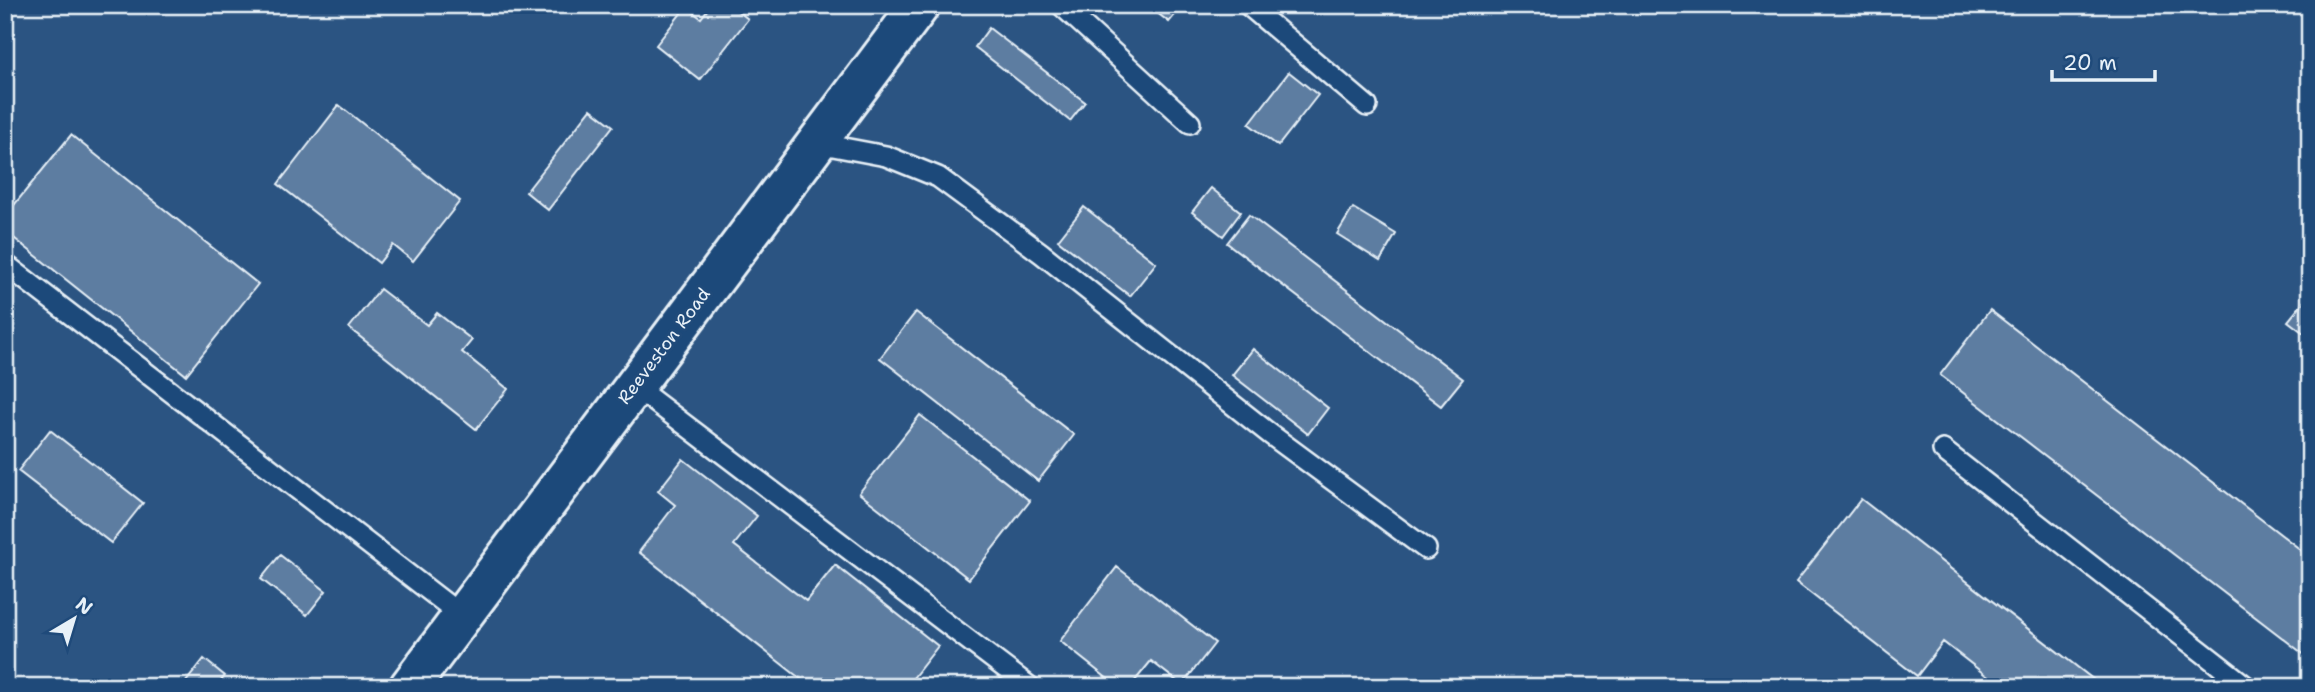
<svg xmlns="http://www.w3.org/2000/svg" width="2315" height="692" font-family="'Shantell Sans',sans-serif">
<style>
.building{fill:#5d7da1;stroke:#e8f1f8;stroke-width:2}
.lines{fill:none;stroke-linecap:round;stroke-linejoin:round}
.service-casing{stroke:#e8f1f8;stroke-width:24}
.minor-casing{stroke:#e8f1f8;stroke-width:44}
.service{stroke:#1f4a7a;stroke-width:19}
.minor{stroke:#1f4a7a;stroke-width:38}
.labels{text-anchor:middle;stroke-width:6;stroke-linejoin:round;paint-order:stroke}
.street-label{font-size:18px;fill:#e8f1f8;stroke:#1f4a7a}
</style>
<rect width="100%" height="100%" fill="#2b5482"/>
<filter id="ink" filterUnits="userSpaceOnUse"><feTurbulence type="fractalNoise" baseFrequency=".0143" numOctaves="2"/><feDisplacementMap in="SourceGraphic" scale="14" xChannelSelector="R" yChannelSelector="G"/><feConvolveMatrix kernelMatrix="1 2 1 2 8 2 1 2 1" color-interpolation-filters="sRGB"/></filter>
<g filter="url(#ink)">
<path class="building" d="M711,5H730L748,19L700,80L656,45L686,7L701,18Z
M1147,5H1183L1169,22Z
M989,28L1085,102L1070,121L975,47Z
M1289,72L1318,95L1278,146L1249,124Z
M339,105L460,201L413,261L393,245L379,263L278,184Z
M591,109L613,126L548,210L526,192Z
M71,135L258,284L186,375L5,231V216Z
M1211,188L1241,212L1223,236L1192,212Z
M1084,207L1156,263L1130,296L1058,240Z
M1353,208L1396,234L1380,261L1337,234Z
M1249,215L1463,379L1441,406L1227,243Z
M380,289L427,325L437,313L472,340L462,352L508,389L476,429L349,328Z
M2310,294V338L2288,321Z
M1990,310L2310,557V659L1940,375Z
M916,312L1074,435L1038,481L880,358Z
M1253,349L1328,408L1308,434L1232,375Z
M920,415L1030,501L969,579L859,493Z
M50,430L143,503L111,543L18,471Z
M683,459L757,516L734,545L806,601L835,565L938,646L906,687H811L639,552L675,505L658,491Z
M1861,499L2103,687H2001L1943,642L1917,676L1796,582Z
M280,555L326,591L307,615L261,579Z
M1117,567L1215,643L1182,685L1151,661L1130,687H1118L1060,641Z
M204,659L225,676L216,687H182Z"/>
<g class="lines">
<defs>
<path id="service" d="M1061,5L1190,123
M1248,5L1367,106
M817,143L886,156L938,177L1041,253L1270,434L1426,549
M5,264L462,616
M634,386L1030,687
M1943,450L2247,687"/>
<path id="minor" d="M409,687L920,5"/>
</defs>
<use href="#service" class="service-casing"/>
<use href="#minor" class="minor-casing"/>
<use href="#service" class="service"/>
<use href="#minor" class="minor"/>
</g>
</g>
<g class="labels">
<g class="street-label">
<text transform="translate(664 346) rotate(-53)" y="6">Reeveston Road</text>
</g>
</g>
<rect width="2315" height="692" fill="none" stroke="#1f4a7a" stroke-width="28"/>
<rect x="14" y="14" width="2287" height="664" fill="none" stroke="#e8f1f8" stroke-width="2.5" filter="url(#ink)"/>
<g transform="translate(74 619) rotate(38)" stroke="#1f4a7a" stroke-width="5" paint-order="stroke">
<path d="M0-5L12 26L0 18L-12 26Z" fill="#e8f1f8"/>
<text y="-10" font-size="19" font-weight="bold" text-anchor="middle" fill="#e8f1f8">N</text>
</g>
<path d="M2052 70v10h103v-10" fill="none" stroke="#e8f1f8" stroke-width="3.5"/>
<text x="2063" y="70" font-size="21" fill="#e8f1f8" stroke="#1f4a7a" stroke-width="5" paint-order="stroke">20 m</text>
</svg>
